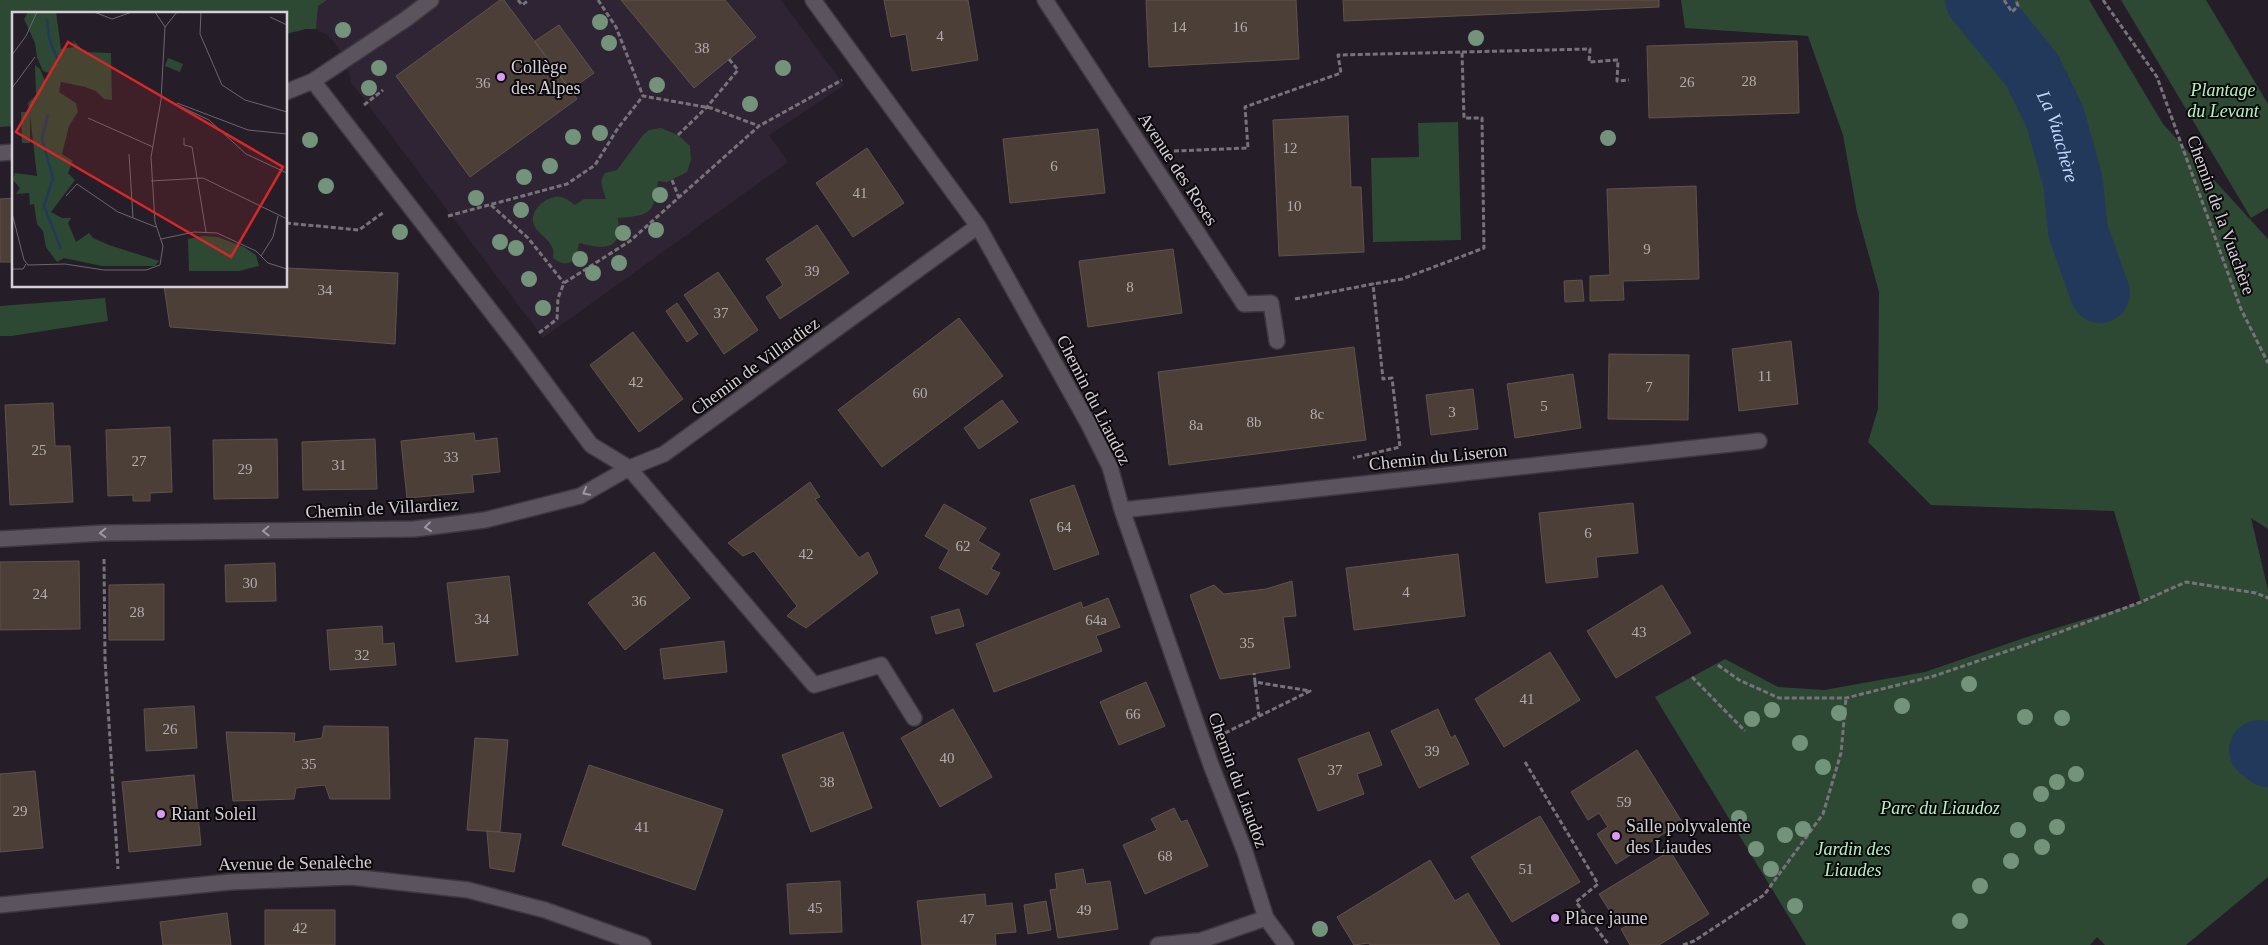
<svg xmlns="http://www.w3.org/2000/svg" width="2268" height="945" font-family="'Times New Roman',serif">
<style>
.built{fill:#2f2433}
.green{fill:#2e4933}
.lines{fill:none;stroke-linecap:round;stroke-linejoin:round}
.river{stroke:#23395c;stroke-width:60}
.building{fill:#4c3f38;stroke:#60534b}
.minor-casing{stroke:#3e3840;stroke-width:18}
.path{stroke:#78727a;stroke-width:3;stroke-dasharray:5 2.5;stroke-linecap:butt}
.minor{stroke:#5b535e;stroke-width:15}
.tree{fill:#73947a}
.oneway{stroke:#9e98a1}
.poi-dot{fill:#db99f5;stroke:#0c090d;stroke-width:2}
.labels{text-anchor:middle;stroke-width:4;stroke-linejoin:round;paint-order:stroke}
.number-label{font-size:15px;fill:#b3acaf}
.poi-label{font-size:18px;fill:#d5d0d7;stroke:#0c090d;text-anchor:start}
.park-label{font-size:18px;font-style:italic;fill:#b2f4be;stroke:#0c090d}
.street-label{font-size:18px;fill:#d5d0d7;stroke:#0c090d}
.water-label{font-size:19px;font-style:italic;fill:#c0d8ff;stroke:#0c090d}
.inset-river{fill:none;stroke:#23395c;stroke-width:2.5}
.inset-road{fill:none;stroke:#6b656e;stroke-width:1}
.view{fill:#d62828;fill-opacity:0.15;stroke:#d62828;stroke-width:2.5}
.inset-edge{fill:none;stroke:#d5d0d7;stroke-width:2.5}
</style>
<rect width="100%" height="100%" fill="#251e28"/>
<path class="built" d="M325,0H781L844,85L769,135L788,162L543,338L351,82L347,65L339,49L329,36L316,29L318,4Z"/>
<path class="green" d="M0,0H327L318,6L316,29H306L286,34V14H14V126L0,127Z
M1681,0H2089L2163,124L2268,239V529L2251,518L2268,590V877L2186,945H2105L2097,937L2090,945H1806L1655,697L1725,659L1778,687L1824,690L1925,672L2024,638L2141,602L2114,511L1931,505L1868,442L1878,409L1879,292L1857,212L1843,135L1808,36L1685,28Z
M2121,0H2206L2268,104V208L2251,218Z
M1458,122L1461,240L1373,242L1371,158L1419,157L1418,123Z
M661,128L678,135L690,146L691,160L687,172L667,182L658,181C654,214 651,215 618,218C618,223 620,230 618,235C614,253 592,246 579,243L576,259C567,265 562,265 553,258C553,255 554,249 552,247C548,237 536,234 533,222C531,208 548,195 561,197C566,198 571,202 575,205L584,199H606C603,188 598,183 605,173L617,170L643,135L649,130Z
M105,298L108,321L11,336H0V306Z"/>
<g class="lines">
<g class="river">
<path id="s1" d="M1975,0L2032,70L2055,117L2073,182L2078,231L2100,293"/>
<path d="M2259,750L2268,757"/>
</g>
</g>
<path class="building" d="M500,0H504L577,99L470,177L396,76Z
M621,0H725L756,37L694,88Z
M884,0H968L978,60L912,71L906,34L891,37Z
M1146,0H1296L1299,59L1149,67Z
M1343,0H1659V7L1344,21Z
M559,25L594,73L570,90L535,41Z
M1797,41L1799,113L1649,118L1647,46Z
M1348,116L1351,187H1361L1364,252L1279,256L1273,120Z
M1098,129L1105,193L1010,203L1003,139Z
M867,148L904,203L853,237L816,183Z
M1696,186L1699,279L1623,281L1624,300L1590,301V276L1610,275L1607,189Z
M14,198V262H0V199Z
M817,225L849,273L780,319L766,297L783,285L766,259Z
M1173,249L1182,313L1088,327L1079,261Z
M286,268L398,273L395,344L170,327L164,286H286Z
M718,272L758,330L724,354L684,295Z
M1582,280L1584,301L1565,302L1564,281Z
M677,303L698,334L687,342L666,311Z
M959,318L1003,376L882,467L838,410Z
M633,332L683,399L639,432L590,365Z
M1791,341L1798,404L1739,411L1732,349Z
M1354,347L1366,440L1169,465L1158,372Z
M1609,354L1689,355L1688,420L1608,419Z
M1573,374L1581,428L1515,438L1507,384Z
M1473,389L1478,429L1431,435L1426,395Z
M1002,400L1018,422L979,449L964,428Z
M53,403L55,446H70L73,502L10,505L5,405Z
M170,427L172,492L150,493V501H133V495L108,496L106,430Z
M474,433L475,441L497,438L500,472L472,475L474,492L407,498L401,441Z
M277,439L278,498L214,499L213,440Z
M375,439L377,489L303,490L302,442Z
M810,482L820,497L815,499L859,558L868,552L878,573L806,628L787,616L797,606L754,551L743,556L728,543Z
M1074,485L1099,554L1054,570L1030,500Z
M1633,503L1638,553L1596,557L1598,577L1546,583L1539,513Z
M944,504L986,528L978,541L1000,554L991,569L1000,573L987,595L939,568L949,550L925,536Z
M654,552L690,598L625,650L588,603Z
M1458,554L1465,616L1354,630L1346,568Z
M79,561L80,629L0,630V562Z
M275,563L276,601L226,602L225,565Z
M509,576L518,655L456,662L447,583Z
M1292,581L1296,616L1283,617L1290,668L1220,679L1190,595L1214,585L1224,594L1266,589Z
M164,584V640H109V585Z
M1662,585L1691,633L1616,678L1587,631Z
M1108,598L1120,627L1096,636L1102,651L994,692L976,644L1081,602L1083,608Z
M959,609L964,626L936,634L931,617Z
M382,626L383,644L394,643L396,665L330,670L327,630Z
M724,641L727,672L664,679L660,649Z
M1550,652L1580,700L1504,747L1475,699Z
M1146,682L1165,726L1119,745L1100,702Z
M194,706L197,748L146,751L144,709Z
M953,709L992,777L940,807L901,738Z
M1438,709L1451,738L1455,735L1469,764L1419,788L1391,731Z
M324,726L388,727L390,799H330L325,785L296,788L294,799L233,801L226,732L295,733L294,742L322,738Z
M843,732L872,808L811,832L782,755Z
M1369,732L1382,765L1357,774L1364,794L1318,811L1298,759Z
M475,738L508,740L500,832L467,830Z
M1637,750L1682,822L1616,864L1597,834L1608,827L1599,813L1588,820L1571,792Z
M589,765L723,810L695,890L562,845Z
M35,771L43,848L0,852V774Z
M194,775L201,845L129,852L122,782Z
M1174,808L1181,822L1187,820L1208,866L1145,894L1123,845L1157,830L1151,819Z
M1540,816L1580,882L1512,922L1471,857Z
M487,831L521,834L514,872L490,868Z
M1670,851L1709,914L1659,945H1630L1621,929L1632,923L1625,912L1614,918L1599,894Z
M1430,860L1455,901L1468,893L1500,945H1370L1369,943L1354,945L1337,917Z
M1083,869L1086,884L1110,881L1118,929L1058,938L1050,890L1057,889L1055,874Z
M840,881L842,932L790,934L787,884Z
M985,894L986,906L1012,903L1016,932L995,934L996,945H922L917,901Z
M1046,901L1051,930L1028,934L1024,905Z
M265,910H335V945H265Z
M227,913L231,945H163L160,922Z"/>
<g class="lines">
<defs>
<path id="minor" d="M813,0L978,226L1088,423L1110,467L1122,510L1211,765L1245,852L1266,918L1286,945
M1045,0L1244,304L1271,303L1277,341
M313,81L517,345L591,445L629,468L814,685L881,665L914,718
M286,92L313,81L406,19L431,0
M0,153L14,152
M1122,510L1759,441
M0,539L104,533L414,529L485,520L580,496L629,468L664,454L978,226
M0,905L230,882L351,877L468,890L545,910L643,945
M1158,945L1196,941
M1188,945L1266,918"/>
</defs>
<use href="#minor" class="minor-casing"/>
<path class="path" d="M518,0L522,5L529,0
M598,0L616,27L643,96L711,108L759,126
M2004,0L2012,12L2018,6L2016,0
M2103,0L2157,77L2241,309L2268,363
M1462,52L1590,49L1589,62L1618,60L1617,81L1629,80
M364,105L383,90
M678,135L707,107L738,70L729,59
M1174,151L1248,148L1245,107L1341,73L1338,55L1462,52L1464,118H1482L1484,248L1402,279L1373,284
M672,180L679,198
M491,205L528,238L564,283
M448,216L567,184L595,165L618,128L643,96
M286,223L359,230L384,212
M1295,299L1373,284L1383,379L1392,378L1400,447L1353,458
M539,333L557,319L558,298L564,283L630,241L759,126L842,80
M104,559L105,659L118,869
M1718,665L1739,680L1779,698H1846L1934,676L2025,645L2141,602L2186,582L2256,593L2268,598
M1692,677L1745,731
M1255,682L1259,716
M1225,733L1310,691L1255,682L1254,673
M1525,762L1598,884L1576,902L1609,945
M1683,945L1694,941L1764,895L1823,814L1841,753L1846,698"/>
<use href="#minor" class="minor"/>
</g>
<g class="tree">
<circle cx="600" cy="22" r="8"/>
<circle cx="343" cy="30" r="8"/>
<circle cx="1476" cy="38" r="8"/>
<circle cx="609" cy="43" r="8"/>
<circle cx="379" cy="68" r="8"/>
<circle cx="783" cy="68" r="8"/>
<circle cx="657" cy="85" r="8"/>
<circle cx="369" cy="88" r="8"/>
<circle cx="750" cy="104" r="8"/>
<circle cx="600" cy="133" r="8"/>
<circle cx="573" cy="137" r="8"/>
<circle cx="1608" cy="138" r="8"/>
<circle cx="310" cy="140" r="8"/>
<circle cx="550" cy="166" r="8"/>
<circle cx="524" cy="177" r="8"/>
<circle cx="326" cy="186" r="8"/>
<circle cx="660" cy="195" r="8"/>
<circle cx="476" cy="198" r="8"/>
<circle cx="521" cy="210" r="8"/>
<circle cx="656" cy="230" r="8"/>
<circle cx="400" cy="232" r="8"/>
<circle cx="623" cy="233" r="8"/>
<circle cx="500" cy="242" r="8"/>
<circle cx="516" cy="248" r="8"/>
<circle cx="580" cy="259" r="8"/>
<circle cx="619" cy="263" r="8"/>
<circle cx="593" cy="273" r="8"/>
<circle cx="529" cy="279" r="8"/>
<circle cx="543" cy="308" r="8"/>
<circle cx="1969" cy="684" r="8"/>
<circle cx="1902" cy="706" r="8"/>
<circle cx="1772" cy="710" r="8"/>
<circle cx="1839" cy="713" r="8"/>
<circle cx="2025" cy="717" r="8"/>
<circle cx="2062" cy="718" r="8"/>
<circle cx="1752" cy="719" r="8"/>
<circle cx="1800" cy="743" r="8"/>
<circle cx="1823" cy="767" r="8"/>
<circle cx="2076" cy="774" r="8"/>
<circle cx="2057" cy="782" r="8"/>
<circle cx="2041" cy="794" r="8"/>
<circle cx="1739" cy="818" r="8"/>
<circle cx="2057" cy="827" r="8"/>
<circle cx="1803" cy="829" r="8"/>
<circle cx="2018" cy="830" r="8"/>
<circle cx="1785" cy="835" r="8"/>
<circle cx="2042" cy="847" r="8"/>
<circle cx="1756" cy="849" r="8"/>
<circle cx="2011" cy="861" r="8"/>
<circle cx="1771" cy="869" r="8"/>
<circle cx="1980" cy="886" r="8"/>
<circle cx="1795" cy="906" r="8"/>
<circle cx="1960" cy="921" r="8"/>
<circle cx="1320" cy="929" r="8"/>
</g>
<defs><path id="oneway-chevron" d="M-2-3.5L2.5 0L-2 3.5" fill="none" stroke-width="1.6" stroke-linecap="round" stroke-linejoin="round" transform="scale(1.25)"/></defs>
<g class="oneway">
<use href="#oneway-chevron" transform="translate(586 492) rotate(152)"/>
<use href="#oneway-chevron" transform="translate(428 527) rotate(173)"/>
<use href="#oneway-chevron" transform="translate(266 531) rotate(179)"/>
<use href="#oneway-chevron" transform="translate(103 533) rotate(178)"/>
</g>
<g class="poi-dot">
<circle cx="501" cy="77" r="5"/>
<circle cx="161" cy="814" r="5"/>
<circle cx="1616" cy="836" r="5"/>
<circle cx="1555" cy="918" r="5"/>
</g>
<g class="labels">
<g class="number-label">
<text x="1179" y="32">14</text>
<text x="1240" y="32">16</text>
<text x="940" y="41">4</text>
<text x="702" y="53">38</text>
<text x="1749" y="86">28</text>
<text x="1687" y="87">26</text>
<text x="483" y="88">36</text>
<text x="1290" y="153">12</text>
<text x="1054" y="171">6</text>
<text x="860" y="198">41</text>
<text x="1294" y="211">10</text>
<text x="1647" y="254">9</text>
<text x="812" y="276">39</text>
<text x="1130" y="292">8</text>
<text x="325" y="295">34</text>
<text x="721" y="318">37</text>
<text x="1765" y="381">11</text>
<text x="636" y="387">42</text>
<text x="1649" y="392">7</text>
<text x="920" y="398">60</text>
<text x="1544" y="411">5</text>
<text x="1452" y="417">3</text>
<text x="1317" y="419">8c</text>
<text x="1254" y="427">8b</text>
<text x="1196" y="430">8a</text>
<text x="39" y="455">25</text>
<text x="451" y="462">33</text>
<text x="139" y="466">27</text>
<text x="339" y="470">31</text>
<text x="245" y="474">29</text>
<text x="1064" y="532">64</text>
<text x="1588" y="538">6</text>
<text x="963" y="551">62</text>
<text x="806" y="559">42</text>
<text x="250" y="588">30</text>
<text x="1406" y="597">4</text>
<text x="40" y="599">24</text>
<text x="639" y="606">36</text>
<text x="137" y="617">28</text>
<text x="482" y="624">34</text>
<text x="1096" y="625">64a</text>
<text x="1639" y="637">43</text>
<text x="1247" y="648">35</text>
<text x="362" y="660">32</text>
<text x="1527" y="704">41</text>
<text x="1133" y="719">66</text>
<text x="170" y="734">26</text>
<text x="1432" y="756">39</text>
<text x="947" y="763">40</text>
<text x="309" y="769">35</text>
<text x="1335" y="775">37</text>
<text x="827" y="787">38</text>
<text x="1624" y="807">59</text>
<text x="20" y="816">29</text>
<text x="642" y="832">41</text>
<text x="1165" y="861">68</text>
<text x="1526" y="874">51</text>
<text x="815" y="913">45</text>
<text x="1084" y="915">49</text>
<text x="967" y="924">47</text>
<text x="300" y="933">42</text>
</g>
<g class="poi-label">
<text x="511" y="73">Collège<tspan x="511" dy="21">des Alpes</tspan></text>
<text x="171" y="820">Riant Soleil</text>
<text x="1626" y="832">Salle polyvalente<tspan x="1626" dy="21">des Liaudes</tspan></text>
<text x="1565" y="924">Place jaune</text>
</g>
<g class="park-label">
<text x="2223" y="96">Plantage<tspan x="2223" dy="21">du Levant</tspan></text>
<text x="1940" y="814">Parc du Liaudoz</text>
<text x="1853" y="855">Jardin des<tspan x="1853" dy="21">Liaudes</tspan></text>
</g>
<g class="street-label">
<text transform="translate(1178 169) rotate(57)" y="6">Avenue des Roses</text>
<text transform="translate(2221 215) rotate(70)" y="6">Chemin de la Vuachère</text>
<text transform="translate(755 366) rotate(-36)" y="6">Chemin de Villardiez</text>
<text transform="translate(1094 400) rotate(63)" y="6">Chemin du Liaudoz</text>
<text transform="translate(1438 457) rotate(-6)" y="6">Chemin du Liseron</text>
<text transform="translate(382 508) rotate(-3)" y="6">Chemin de Villardiez</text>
<text transform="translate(1238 780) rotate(70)" y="6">Chemin du Liaudoz</text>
<text transform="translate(295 863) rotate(-1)" y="6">Avenue de Senalèche</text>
</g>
<g class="water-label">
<text dy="7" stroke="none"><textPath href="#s1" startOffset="162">La Vuachère</textPath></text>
</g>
</g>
<g transform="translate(12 12)">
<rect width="275" height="275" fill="#251e28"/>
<path d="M16,0H44L49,37L63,35L61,28L72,40L99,41L100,88L92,87L84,79L73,75L49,70L47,80L64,91L66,100L57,114L50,142L61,149L56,161L63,168L39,200L50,206H59L56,211L64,230L77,221L81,226L97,233L147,249L143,254H90L52,246L45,250L34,235L31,219L25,212L22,192L18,193L17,181L4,182L8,176L1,168L3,161L25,164L18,103V131H10L9,100H17L16,91L24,83L23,53L28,57L34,71L37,61L31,59L25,45L23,31L12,7ZM156,46L171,52L168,60L153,54ZM191,224L206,225L232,235L244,243L247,254L227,259H177L176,227Z" fill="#2e4933"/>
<path class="inset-river" d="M35,7L37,26L46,49M36,102L30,127L41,166L32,194L49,237"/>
<path class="inset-road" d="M82,0L100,7L120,0M143,0L153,15M189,0L188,22L210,73L233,88L275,100M258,5L275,13M153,15L165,0M0,43L14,24L25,0M0,76L23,45M157,89L197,108L234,142L275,161M165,91L236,118L275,122M76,106L141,135M172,126V133L180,135L194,220M117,142L121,206M139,169L191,166L275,207M54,184L65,172L106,200L144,215M0,201L12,248L16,253L53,252L92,258H134L148,253L151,234L143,210L139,145L149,88L153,15M149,227L182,220L205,221L244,239L256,251L275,257M249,244L261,225L266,204M0,257H11L14,252"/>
<path class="view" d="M56,30L271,155L219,245L4,120Z"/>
<rect width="275" height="275" class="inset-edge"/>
</g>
</svg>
